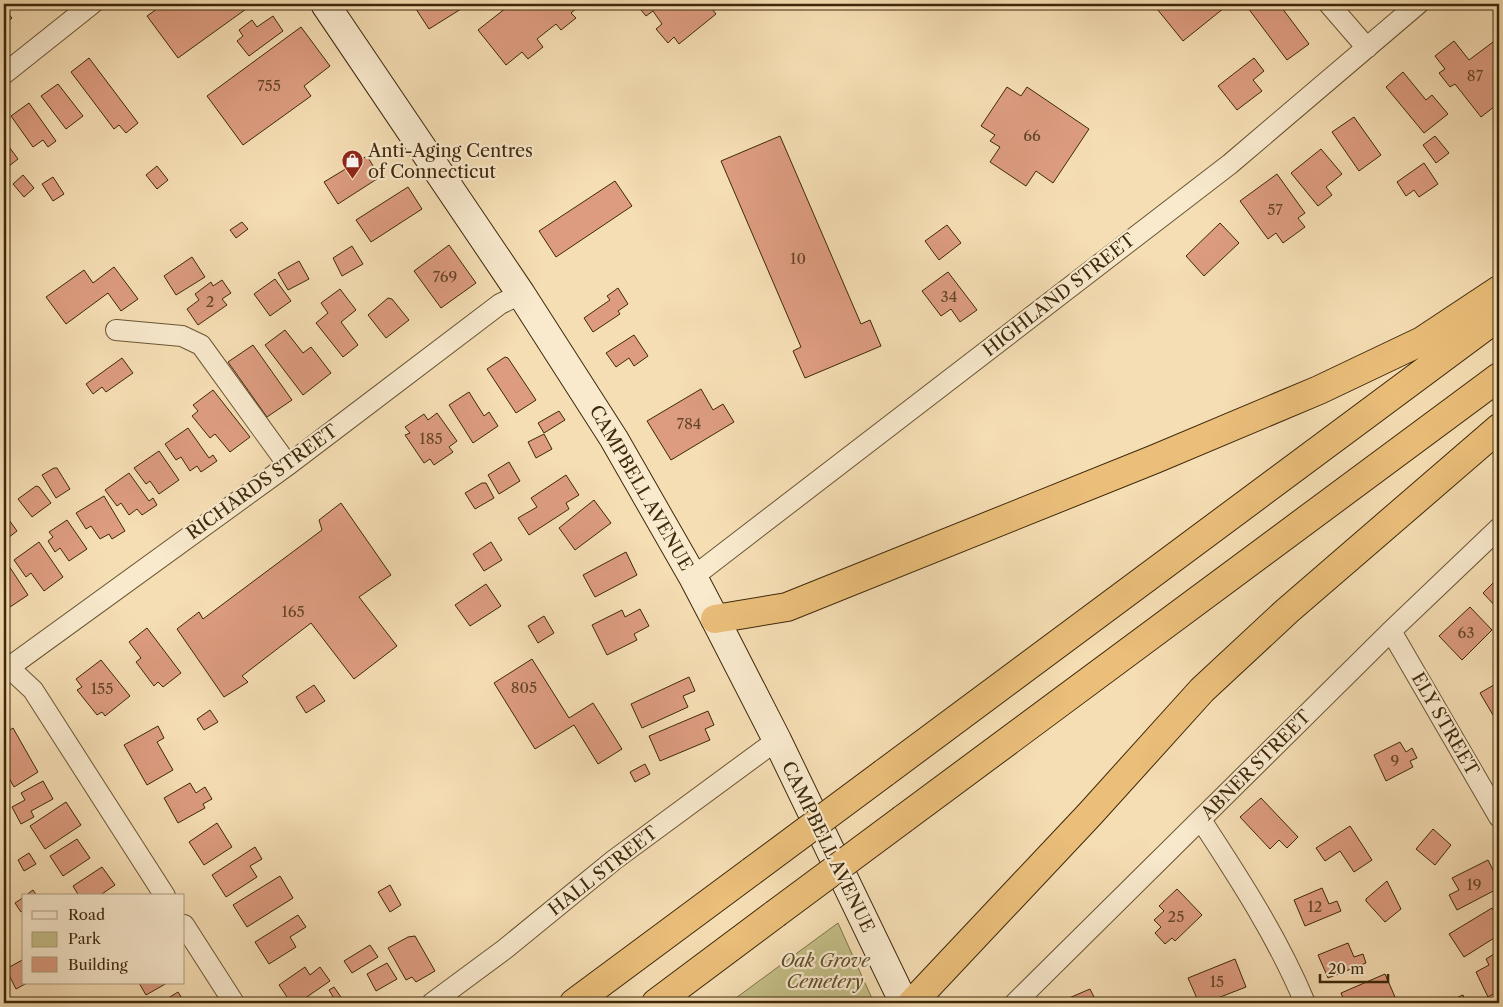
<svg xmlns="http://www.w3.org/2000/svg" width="1503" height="1007" font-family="'Libre Caslon Text',serif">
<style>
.green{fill:#c4bf87;stroke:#807448}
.building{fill:#dd9c80;stroke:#3d280a}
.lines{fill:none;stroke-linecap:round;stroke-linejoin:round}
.street-casing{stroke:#6b5634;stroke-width:22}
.secondary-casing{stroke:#3d280a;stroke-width:30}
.highway-casing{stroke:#3d280a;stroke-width:30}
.street{stroke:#f9eace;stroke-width:20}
.secondary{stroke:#f9eace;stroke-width:28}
.highway{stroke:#ebbf7a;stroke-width:28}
.highway-bridge-casing{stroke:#3d280a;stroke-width:30;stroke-linecap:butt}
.highway-bridge{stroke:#ebbf7a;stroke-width:28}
.labels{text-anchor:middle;stroke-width:4.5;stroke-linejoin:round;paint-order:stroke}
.number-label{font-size:15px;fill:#654528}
.poi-label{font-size:18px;fill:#3d280a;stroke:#f9eace;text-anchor:start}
.street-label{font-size:18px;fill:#3d280a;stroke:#f9eace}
.park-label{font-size:18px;font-style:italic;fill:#5f4e29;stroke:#f9eace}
</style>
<rect width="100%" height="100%" fill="#f6deb4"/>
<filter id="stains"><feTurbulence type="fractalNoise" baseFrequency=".004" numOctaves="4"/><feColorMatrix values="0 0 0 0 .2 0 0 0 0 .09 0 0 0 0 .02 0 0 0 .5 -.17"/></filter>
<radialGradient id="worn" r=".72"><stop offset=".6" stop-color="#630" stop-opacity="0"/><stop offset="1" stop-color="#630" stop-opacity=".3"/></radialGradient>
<path class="green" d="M838,923L874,1003H729Z"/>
<path class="building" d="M4,4L9,9L6,11L12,18L4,25Z
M164,4H253L178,58L147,16Z
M424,4H469L429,29L416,9Z
M511,4H582L571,13L576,18L561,30L556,24L537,39L543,47L528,59L522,52L506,65L478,30Z
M585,4H597L590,10Z
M636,4H708L716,14L679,44L674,37L668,43L656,29L662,24L653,11L646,16Z
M1153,4H1229L1183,41Z
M1253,4H1279L1309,44L1287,60L1248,8Z
M273,16L283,31L249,56L237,41L243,36L239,30L252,20L257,27Z
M301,27L330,66L304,86L311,96L243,145L207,96Z
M1454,41L1469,60L1493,42L1499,50V70L1493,75L1499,83V103L1481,117L1455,84L1450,87L1439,73L1445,69L1435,56Z
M89,58L138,123L126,133L119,125L114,129L71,72Z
M1254,58L1264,71L1253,80L1262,91L1237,110L1218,86Z
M1403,72L1426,100L1432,95L1448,114L1424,133L1386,87Z
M58,84L83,116L66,129L41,96Z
M1007,87L1021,96L1027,87L1089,129L1053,183L1036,171L1026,186L990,162L1000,147L990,141L995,135L981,126Z
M29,103L56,141L48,147L43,140L33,147L11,116Z
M1354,117L1381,155L1359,171L1332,132Z
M780,136L861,324L870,320L881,346L805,378L793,351L801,347L721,161Z
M1435,136L1449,153L1436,163L1423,145Z
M4,140L18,159L4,170Z
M1321,149L1342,174L1326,187L1332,195L1318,206L1291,173Z
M367,156L380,177L338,204L324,182Z
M1424,163L1438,184L1419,197L1414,190L1406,196L1397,182Z
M157,166L168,180L157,189L146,175Z
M1277,174L1305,213L1298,218L1305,227L1283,243L1276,233L1268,239L1240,201Z
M23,175L34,188L24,197L13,184Z
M53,177L64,194L53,201L42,184Z
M615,181L632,206L556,257L539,231Z
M408,187L422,209L371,242L356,220Z
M242,222L248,229L236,238L230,230Z
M1220,223L1239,243L1204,276L1186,256Z
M947,225L961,243L939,260L925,241Z
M449,245L476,283L441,308L414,271Z
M352,246L363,264L342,276L333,258Z
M192,257L205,277L176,295L164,276Z
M299,261L309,279L288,290L278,273Z
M114,267L138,299L121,311L108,293L66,324L46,297L84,270L93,283Z
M948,272L977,310L960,322L951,309L941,316L922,291Z
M275,279L291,301L270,316L254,294Z
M222,280L231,293L222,299L227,305L198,325L187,309L199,300L195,294L211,282L213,286Z
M618,288L628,304L618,311L620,314L593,332L584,318L610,300L607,296Z
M340,289L356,310L341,322L358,345L343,357L316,323L328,313L321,303Z
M388,298L392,299L409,320L386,338L368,315Z
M285,330L303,353L311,347L331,373L303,395L265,345Z
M634,335L648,356L634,366L629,358L616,367L606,353Z
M253,345L292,400L267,417L228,362Z
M505,357L508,358L536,400L516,413L487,369Z
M122,358L133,373L106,392L102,387L93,394L86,384Z
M701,389L713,410L723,404L734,422L671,460L647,421Z
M213,390L250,437L230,452L215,434L210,438L192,416L198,411L193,405Z
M469,392L484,416L489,412L498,426L473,443L449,405Z
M559,411L565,420L544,433L538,423Z
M437,413L457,441L449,447L453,452L434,465L430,459L424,463L405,435L410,433L405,427L424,414L428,420Z
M188,428L209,458L213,455L217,461L201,472L197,466L190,471L181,457L176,460L165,444Z
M544,434L552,449L536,458L528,442Z
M159,451L179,480L159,494L150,481L146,484L134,468Z
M509,462L520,481L499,494L488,475Z
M54,468H57L70,489L56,498L42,475Z
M129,473L149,501L153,498L157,505L142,515L137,509L129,515L121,503L117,506L105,490Z
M566,475L579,495L566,503L569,509L529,535L518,518L537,507L531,498Z
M482,483H486L494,498L475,509L465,493Z
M36,486L39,487L51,503L32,517L18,499Z
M104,496L125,531L112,539L109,534L100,539L91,526L86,529L76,513Z
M594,500L611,523L575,550L559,528Z
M341,503L391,575L359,597L397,646L354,679L311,623L242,676L248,682L224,697L177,629L199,612L203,619L322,530L319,520Z
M4,513L17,531L4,541Z
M67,520L87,549L69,561L60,548L55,552L48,541L53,537L49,532Z
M39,542L63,577L44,591L31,573L26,577L14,560Z
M491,542L502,560L484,571L473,554Z
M626,552L637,575L595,597L583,575Z
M7,563L28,595L7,609L4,604V565Z
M1499,577V610L1483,593Z
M486,584L501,606L470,626L455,605Z
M1470,607L1492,630L1462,660L1439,636Z
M640,609L649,626L634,634L637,640L607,655L592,625L622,610L625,617Z
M544,616L554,633L538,643L528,626Z
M147,628L181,673L163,687L158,682L154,686L136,662L141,658L129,642Z
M532,659L569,718L593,703L622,749L598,764L574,725L535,749L494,683Z
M101,660L130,696L105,716L102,712L97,715L77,690L82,687L76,679Z
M689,677L695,691L683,696L688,707L642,728L631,704Z
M1499,682V711L1493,715L1480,693Z
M314,685L325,701L306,713L296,697Z
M210,710L218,722L204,730L197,719Z
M708,711L714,725L705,729L710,740L660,761L649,736Z
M158,726L164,738L157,742L173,770L147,785L124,745Z
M13,728L38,772L14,787L4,769V734Z
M1400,742L1406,752L1412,748L1417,758L1410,761L1413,767L1386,781L1374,755Z
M645,764L650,774L635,782L630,772Z
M43,781L53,799L31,811L34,817L21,824L12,807L25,800L21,793Z
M190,783L196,793L205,787L212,799L203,804L205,808L178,823L164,798Z
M1261,798L1298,837L1287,848L1279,840L1270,849L1240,817Z
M66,802L81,825L45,849L30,826Z
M217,823L232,847L204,865L189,842Z
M1350,826L1372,860L1354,872L1340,851L1325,861L1316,848Z
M1433,829L1451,845L1435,865L1416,849Z
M77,839L90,858L63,876L50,856Z
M255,847L262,859L250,866L257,877L226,897L212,875Z
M29,853L36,864L24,871L18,860Z
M1488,860L1499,882V888L1457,910L1449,895L1459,890L1452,878Z
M102,867L115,885L99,896H79L73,886Z
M280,876L293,898L247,927L233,905Z
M1387,881L1401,909L1385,922L1366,901V899Z
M390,885L401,905L390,912L378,892Z
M1322,888L1329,904L1337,901L1341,911L1305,926L1294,900Z
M1177,889L1202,915L1175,941L1172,938L1165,944L1155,933L1161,927L1154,920L1164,911L1159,906Z
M33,890L37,896H25Z
M24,897V910L21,912L15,903Z
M1492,908L1499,919V935L1464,957L1449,934Z
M298,915L306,927L290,937L296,947L269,964L255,942Z
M415,936L435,971L416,982L412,977L406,980L388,948L408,937Z
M1348,943L1354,957L1363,954L1366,963L1328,978L1318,955Z
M370,945L378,957L352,973L344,961Z
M1499,951V991L1488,997L1476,972L1489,965L1486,959Z
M24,959V983H27L16,989L6,969Z
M1235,959L1246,987L1205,1003H1199L1188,978Z
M387,963L397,979L376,991L367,974Z
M305,967L310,975L320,967L330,981L298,1003H291L279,985Z
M1385,974L1395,997L1381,1003H1345L1341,993Z
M139,983H167L146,995Z
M334,987L345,1003H330L335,1000L329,990Z
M1090,989L1097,1003H1063L1062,1001Z
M178,992L185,1003H160Z
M1463,995L1466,1003H1444Z"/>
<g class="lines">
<defs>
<path id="street" d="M1329,4L1367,48
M4,74L92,4
M116,330L182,336L201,345L288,465
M693,577L1230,164L1418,4
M1391,631L1499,817
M4,663L33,690L165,896
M4,671L288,465L500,304L521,294
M1201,820C1239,878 1278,938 1305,1003
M184,925L234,1003
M432,1003L505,949L614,860L777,740
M1015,1003L1391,631L1499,528"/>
<path id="secondary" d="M325,4L521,294L614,439L693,577L715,619L777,740L904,1003"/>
<path id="highway" d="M715,619L787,607L1155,459L1319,390L1422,341L1499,290
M884,773L1499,316
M903,819L1499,377
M574,1003L752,871
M656,1003L775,914
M912,1003L1090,814L1202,690L1287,611L1499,428"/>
</defs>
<use href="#street" class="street-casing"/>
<use href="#secondary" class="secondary-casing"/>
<use href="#highway" class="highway-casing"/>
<use href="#street" class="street"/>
<use href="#secondary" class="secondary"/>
<use href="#highway" class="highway"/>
<defs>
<path id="highway-bridge" d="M752,871L884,773
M775,914L903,819"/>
</defs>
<use href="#highway-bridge" class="highway-bridge-casing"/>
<use href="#highway-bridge" class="highway-bridge"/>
</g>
<defs>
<symbol id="shop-pin" viewBox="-11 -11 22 30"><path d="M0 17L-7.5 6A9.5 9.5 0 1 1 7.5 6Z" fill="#8f2418" stroke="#f9eace"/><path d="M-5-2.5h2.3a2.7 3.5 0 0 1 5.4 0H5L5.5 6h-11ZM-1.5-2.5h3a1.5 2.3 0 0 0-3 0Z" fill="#fff"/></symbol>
</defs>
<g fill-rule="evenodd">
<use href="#shop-pin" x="340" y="148" width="25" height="34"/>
</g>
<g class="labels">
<g class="number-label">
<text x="1475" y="81">87</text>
<text x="269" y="91">755</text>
<text x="1032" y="141">66</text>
<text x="1275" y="215">57</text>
<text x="798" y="264">10</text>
<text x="445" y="282">769</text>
<text x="949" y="302">34</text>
<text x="210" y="307">2</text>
<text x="689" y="429">784</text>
<text x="431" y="444">185</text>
<text x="293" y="617">165</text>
<text x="1466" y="638">63</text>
<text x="524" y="693">805</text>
<text x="102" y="694">155</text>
<text x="1395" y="766">9</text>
<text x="1474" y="890">19</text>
<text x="1315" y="912">12</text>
<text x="1176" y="922">25</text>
<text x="1217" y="987">15</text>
</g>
<g class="poi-label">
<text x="368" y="157">Anti-Aging Centres<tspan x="368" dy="21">of Connecticut</tspan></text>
</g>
<g class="street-label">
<text transform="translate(1059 295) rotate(-38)" y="6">HIGHLAND STREET</text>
<text transform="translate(262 482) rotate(-36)" y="6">RICHARDS STREET</text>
<text transform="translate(641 488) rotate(60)" y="6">CAMPBELL AVENUE</text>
<text transform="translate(1445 724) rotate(60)" y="6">ELY STREET</text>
<text transform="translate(1256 765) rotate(-45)" y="6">ABNER STREET</text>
<text transform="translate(828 847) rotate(64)" y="6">CAMPBELL AVENUE</text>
<text transform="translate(603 871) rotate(-38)" y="6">HALL STREET</text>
</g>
<g class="park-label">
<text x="825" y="967">Oak Grove<tspan x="825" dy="21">Cemetery</tspan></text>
</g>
</g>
<rect width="1503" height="1007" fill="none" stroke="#f6deb4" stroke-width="20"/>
<rect x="5" y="5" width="1493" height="997" fill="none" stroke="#3d280a" stroke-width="2.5"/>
<rect x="10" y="10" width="1483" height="987" fill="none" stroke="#3d280a"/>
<rect x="22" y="894" width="162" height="90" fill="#f9eace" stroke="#ae9c80"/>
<rect x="32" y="911" width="25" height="8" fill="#f9eace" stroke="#ae9c80"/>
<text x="68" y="920" font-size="15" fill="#3d280a">Road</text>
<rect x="32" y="932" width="25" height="15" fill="#c4bf87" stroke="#ae9c80"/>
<text x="68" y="944" font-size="15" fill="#3d280a">Park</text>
<rect x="32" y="957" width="25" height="15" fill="#dd9c80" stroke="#ae9c80"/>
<text x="68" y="970" font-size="15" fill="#3d280a">Building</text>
<path d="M1320 974v8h68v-8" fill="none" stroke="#3d280a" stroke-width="2.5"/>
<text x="1328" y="974" font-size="15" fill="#3d280a" stroke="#f9eace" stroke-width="4" paint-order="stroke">20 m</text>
<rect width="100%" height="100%" filter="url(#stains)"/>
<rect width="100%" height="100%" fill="url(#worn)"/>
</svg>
